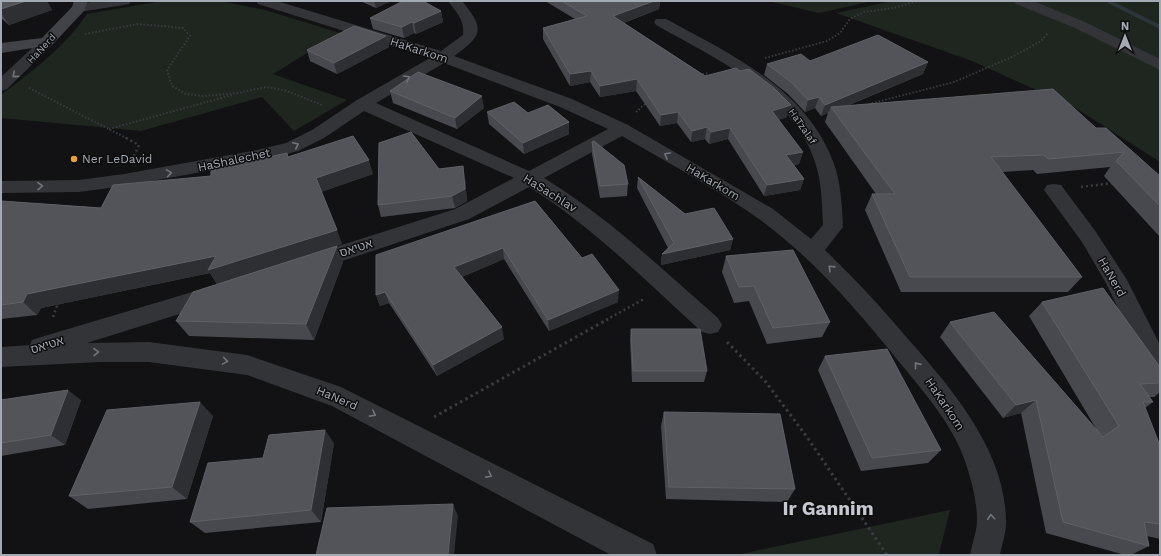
<svg xmlns="http://www.w3.org/2000/svg" width="1161" height="556" font-family="'Work Sans','Noto Sans Hebrew',sans-serif">
<style>
.green{fill:#1f261f}
.lines{fill:none;stroke-linecap:round;stroke-linejoin:round}
.stream{fill:#2c353b;fill-rule:evenodd}
.path-far2{stroke:#393b3f;stroke-width:2;stroke-dasharray:1.5 2;stroke-linecap:butt}
.path-far1{stroke:#393b3f;stroke-width:2.5;stroke-dasharray:2 3;stroke-linecap:butt}
.path{stroke:#393b3f;stroke-width:3;stroke-dasharray:2.5 3.5;stroke-linecap:butt}
.street{fill:#333438;fill-rule:evenodd}
.secondary{fill:#414348;fill-rule:evenodd}
.wall{fill:#48494e}
.shaded-wall{fill:#2e2f32}
.building{fill:#525459;stroke:#5f6167}
.oneway{stroke:#71757c}
.poi-dot{fill:#e5a138;stroke:#0d0d0e;stroke-width:1.5}
.labels{text-anchor:middle;stroke-width:3;stroke-linejoin:round;paint-order:stroke}
.far-street-label{font-size:10px;fill:#a4aab3;stroke:#0d0d0e}
.street-label{font-size:12px;fill:#a4aab3;stroke:#0d0d0e}
.poi-label{font-size:12px;fill:#a4aab3;stroke:#0d0d0e;text-anchor:start}
.near-district-label{font-size:19px;font-weight:bold;fill:#c5c8d0;stroke:#0d0d0e}
</style>
<rect width="100%" height="100%" fill="#121214"/>
<path class="green" d="M162,1H220L265,10L340,33L273,74L347,100L294,131L262,97L141,131L1,118V95C32,71 65,47 87,14Z
M768,1H873L819,13Z
M892,1H1160V162L1074,107L972,61L836,13Z
M950,510L939,554L937,555H736Z"/>
<g class="lines">
<path class="stream" d="M1108,1H1112L1160,25V29L1108,3Z"/>
<path class="path-far2" d="M85,34L138,24L183,28L190,36L167,70L172,86L186,94L203,96L238,93L266,87L284,90L322,105
M765,58L827,41L840,33L850,19L864,12L894,8L917,1
M699,75L709,73
M29,88L128,139
M865,105L954,82L1012,57L1041,41L1048,33
M636,112L647,102
M109,129L232,95"/>
<path class="path-far1" d="M126,138L139,145L134,156
M1081,187L1113,183
M53,317L58,303
M606,320L644,299"/>
<path class="path" d="M727,342L765,381L807,437L887,555
M434,417L608,319"/>
<path class="street" d="M97,1H131L129,4L124,5L79,12L74,11L72,8L74,5Z
M256,1H277L441,51L463,35C465,20 456,12 448,1H462C485,29 483,35 454,56L572,99L628,125L773,209L811,239L823,225C822,205 822,185 816,165C795,94 716,59 656,25L654,22L656,19H666C731,54 808,90 834,164C841,184 842,206 843,227L825,250C855,279 882,308 908,339C952,389 1004,449 1006,519C1007,530 1002,544 1000,555H970C972,544 977,531 977,520C977,500 971,479 965,461C953,425 923,391 900,363C857,310 814,259 759,219C716,188 668,163 622,136L544,178C608,217 662,269 718,318L722,325L718,332L710,334L702,332C646,281 593,227 529,187L469,219L312,271L304,269L301,263L304,257L455,209L514,178L364,111L324,138L298,151L257,162L124,186L79,192L1,193V181L79,180L124,174L257,150L286,143L312,130L357,100L430,58L258,4ZM444,63L560,107L608,129L529,171L376,103Z
M1014,1H1033L1085,22L1160,59V70L1075,28L1016,4Z
M47,38L52,39L54,42L52,45L7,89L1,91V77L42,39Z
M1054,184L1061,185L1096,232L1127,280L1160,345V381L1151,377L1106,283L1082,242L1044,190L1047,185Z
M216,285L224,288L227,294L224,300L87,343L149,342L247,355L341,387L653,544L657,555H611L332,406L247,375L149,362H100L1,367V347L30,345L32,340L41,337Z"/>
<path class="secondary" d="M74,1H88L84,11L52,45L1,53V43L42,38L72,7Z"/>
</g>
<path class="wall" d="M1,1H47L52,10L9,25L1,18Z
M360,1H391L376,8Z
M545,1H660L659,9L624,23L705,76L787,117L778,120L803,152L799,164L794,165L804,179L800,190L764,196L728,139L709,144L705,139L691,142L677,123L660,126L636,91L600,97L590,82L570,86L543,39V28L575,19Z
M441,11L443,22L416,34L414,33L404,38L373,29L370,18Z
M389,47L337,74L310,61L307,50Z
M810,61L928,62L923,74L847,106L1096,128L1160,176V237L1104,176L1110,167L1037,174L1033,170L1002,172L1082,277L1068,292H901L865,210L872,194H876L825,122L828,113L821,116L815,108L805,112L788,94L764,75L767,64Z
M390,91L484,108L457,129L393,103Z
M487,112L569,122V134L524,154L489,124Z
M592,142L628,184L627,196L600,198L592,154Z
M439,169L465,178L467,201L455,208L381,217L378,205Z
M373,174L321,192L342,244L217,284L210,273L41,308L37,315L1,319V201L101,208L211,176Z
M638,177L685,214L733,239L730,250L661,265L662,254L668,248L637,188Z
M535,201L582,258L618,302L549,331L504,259L462,277L504,339L437,376L389,303L380,306L376,295Z
M726,256L830,322L822,337L767,344L749,301L734,303L722,272Z
M343,262L314,340L189,336L176,321Z
M1042,302L1160,367V392L1154,397H1149L1153,402L1145,408L1160,446V539L1147,536L1149,546L1131,555H1125L1046,533L1021,413L1003,418L940,337L950,322L1098,432L1029,316Z
M631,329L707,371L704,382H632L630,340Z
M825,356L941,450L928,463L861,471L818,370Z
M1,400H81L65,445L1,456Z
M664,412L795,489L787,502L666,499L661,426Z
M213,416L187,499L88,509L69,496Z
M334,443L321,522L205,533L190,522L263,458Z"/>
<path class="shaded-wall" d="M26,1H47L52,10L9,25L1,13V9Z
M374,1H391L376,8Z
M654,1H660L659,9L613,27V16Z
M441,11L443,22L416,34L414,23Z
M412,22L414,33L404,38L402,27Z
M386,36L389,47L337,74L334,63Z
M928,62L923,74L834,111L831,107L828,113L821,116L825,105Z
M591,71L590,82L570,86V74Z
M637,79L636,91L600,97V86Z
M482,96L484,108L457,129L455,118Z
M819,97L815,108L805,112L808,100Z
M791,105L787,117L769,123L772,111Z
M678,112L677,123L660,126L661,115Z
M569,122V134L524,154L523,143Z
M707,127L705,139L691,142L692,131Z
M730,128L728,139L709,144L711,132Z
M803,152L799,164L783,166L786,155Z
M369,160L373,174L321,192L316,178Z
M463,166L465,178L467,201L455,208L452,196Z
M804,179L800,190L764,196L767,185Z
M337,230L342,244L217,284L210,273L41,308L37,315L23,302L27,294Z
M733,239L730,250L661,265L662,254Z
M337,246L343,262L314,340L306,324Z
M503,248L504,259L457,279L454,267Z
M619,290L618,302L549,331L548,320Z
M385,292L389,303L380,306L376,295Z
M502,327L504,339L437,376L433,365Z
M68,390L81,400L65,445L51,435Z
M1036,400L1021,413L1003,418L1016,405Z
M200,402L213,416L187,499L172,487Z
M325,430L334,443L321,522L311,510Z
M453,504L458,516L454,555H448Z"/>
<path class="building" d="M1,1H26L1,9Z
M403,1H423L441,11L414,23L412,22L402,27L370,18Z
M562,1H654L613,16L705,76L736,68L740,71L749,69L774,88L791,105L772,111L803,152L786,155L804,179L767,185L730,128L711,132L707,127L692,131L678,112L661,115L637,79L600,86L591,71L570,74L543,28L587,16Z
M354,26L386,36L334,63L307,50Z
M878,35L928,62L825,105L819,97L808,100L791,82L767,64L801,54L810,61Z
M418,72L482,96L455,118L390,91Z
M1053,89L1096,128H1106L1160,176V206L1116,161L1125,152L1048,159L1044,155L991,157L1082,277H910L872,194H895L831,107Z
M514,102L528,113L548,105L569,122L523,143L487,112Z
M411,132L439,169L463,166L465,189L452,196L378,205L379,143Z
M353,136L369,160L316,178L337,230L208,270L216,256L27,294L23,302L1,305V201L101,208L113,185L211,176V170L287,153L288,157Z
M594,141L624,165L628,184L600,186L592,142Z
M638,177L685,214L714,208L733,239L662,254L674,243Z
M535,201L582,258L592,254L619,290L548,320L503,248L454,267L502,327L433,365L385,292L376,295V255Z
M337,246L306,324L176,321L193,292Z
M793,250L830,322L773,328L754,286L739,287L726,256Z
M1103,288L1160,367V383L1140,384L1153,402H1143L1160,446V524L1144,522L1149,546L1063,522L1036,400L1016,405L950,322L994,312L1103,437L1119,426L1042,302Z
M631,329H700L707,371H633Z
M887,349L941,450L872,458L825,356Z
M68,390L51,435L1,443V400Z
M200,402L172,487L69,496L107,410Z
M664,412L780,414L795,489L669,487Z
M325,430L311,510L190,522L208,463L263,458L269,435Z
M453,504L448,555H316L327,508Z"/>
<defs><path id="oneway-chevron" d="M-2-3.5L2.5 0L-2 3.5" fill="none" stroke-width="1.6" stroke-linecap="round" stroke-linejoin="round"/></defs>
<g class="oneway">
<use href="#oneway-chevron" transform="translate(15 75) rotate(139)"/>
<use href="#oneway-chevron" transform="translate(407 78) rotate(-30)"/>
<use href="#oneway-chevron" transform="translate(296 145) rotate(-25)"/>
<use href="#oneway-chevron" transform="translate(667 155) rotate(-150)"/>
<use href="#oneway-chevron" transform="translate(169 173) rotate(-9)"/>
<use href="#oneway-chevron" transform="translate(40 186) rotate(-1)"/>
<use href="#oneway-chevron" transform="translate(831 268) rotate(-136)"/>
<use href="#oneway-chevron" transform="translate(96 352) rotate(-2)"/>
<use href="#oneway-chevron" transform="translate(225 361) rotate(9)"/>
<use href="#oneway-chevron" transform="translate(917 365) rotate(-129)"/>
<use href="#oneway-chevron" transform="translate(373 414) rotate(28)"/>
<use href="#oneway-chevron" transform="translate(489 475) rotate(28)"/>
<use href="#oneway-chevron" transform="translate(991 517) rotate(-94)"/>
</g>
<circle class="poi-dot" cx="74" cy="159" r="4"/>
<g class="labels">
<g class="far-street-label">
<text transform="translate(41 48) rotate(-47)" y="4">HaNerd</text>
<text transform="translate(803 126) rotate(55)" y="4">HaTzalaf</text>
</g>
<g class="street-label">
<text transform="translate(419 50) rotate(18)" y="4">HaKarkom</text>
<text transform="translate(234 160) rotate(-12)" y="4">HaShalechet</text>
<text transform="translate(713 182) rotate(31)" y="4">HaKarkom</text>
<text transform="translate(550 193) rotate(32)" y="4">HaSachlav</text>
<text transform="translate(356 248) rotate(-18)" y="4">אטיאס</text>
<text transform="translate(1112 277) rotate(60)" y="4">HaNerd</text>
<text transform="translate(47 345) rotate(-17)" y="4">אטיאס</text>
<text transform="translate(337 398) rotate(23)" y="4">HaNerd</text>
<text transform="translate(945 404) rotate(56)" y="4">HaKarkom</text>
</g>
<g class="poi-label">
<text x="82" y="163">Ner LeDavid</text>
</g>
<g class="near-district-label">
<text x="828" y="515">Ir Gannim</text>
</g>
</g>
<rect width="1161" height="556" fill="none" stroke="#a4aab3" stroke-width="4"/>
<g transform="translate(1125 36)" stroke="#0d0d0e" stroke-width="3" paint-order="stroke">
<path d="M0-3L7 15L0 10L-7 15Z" fill="#a4aab3"/>
<text y="-6" font-size="11" font-weight="bold" text-anchor="middle" fill="#a4aab3">N</text>
</g>
</svg>
